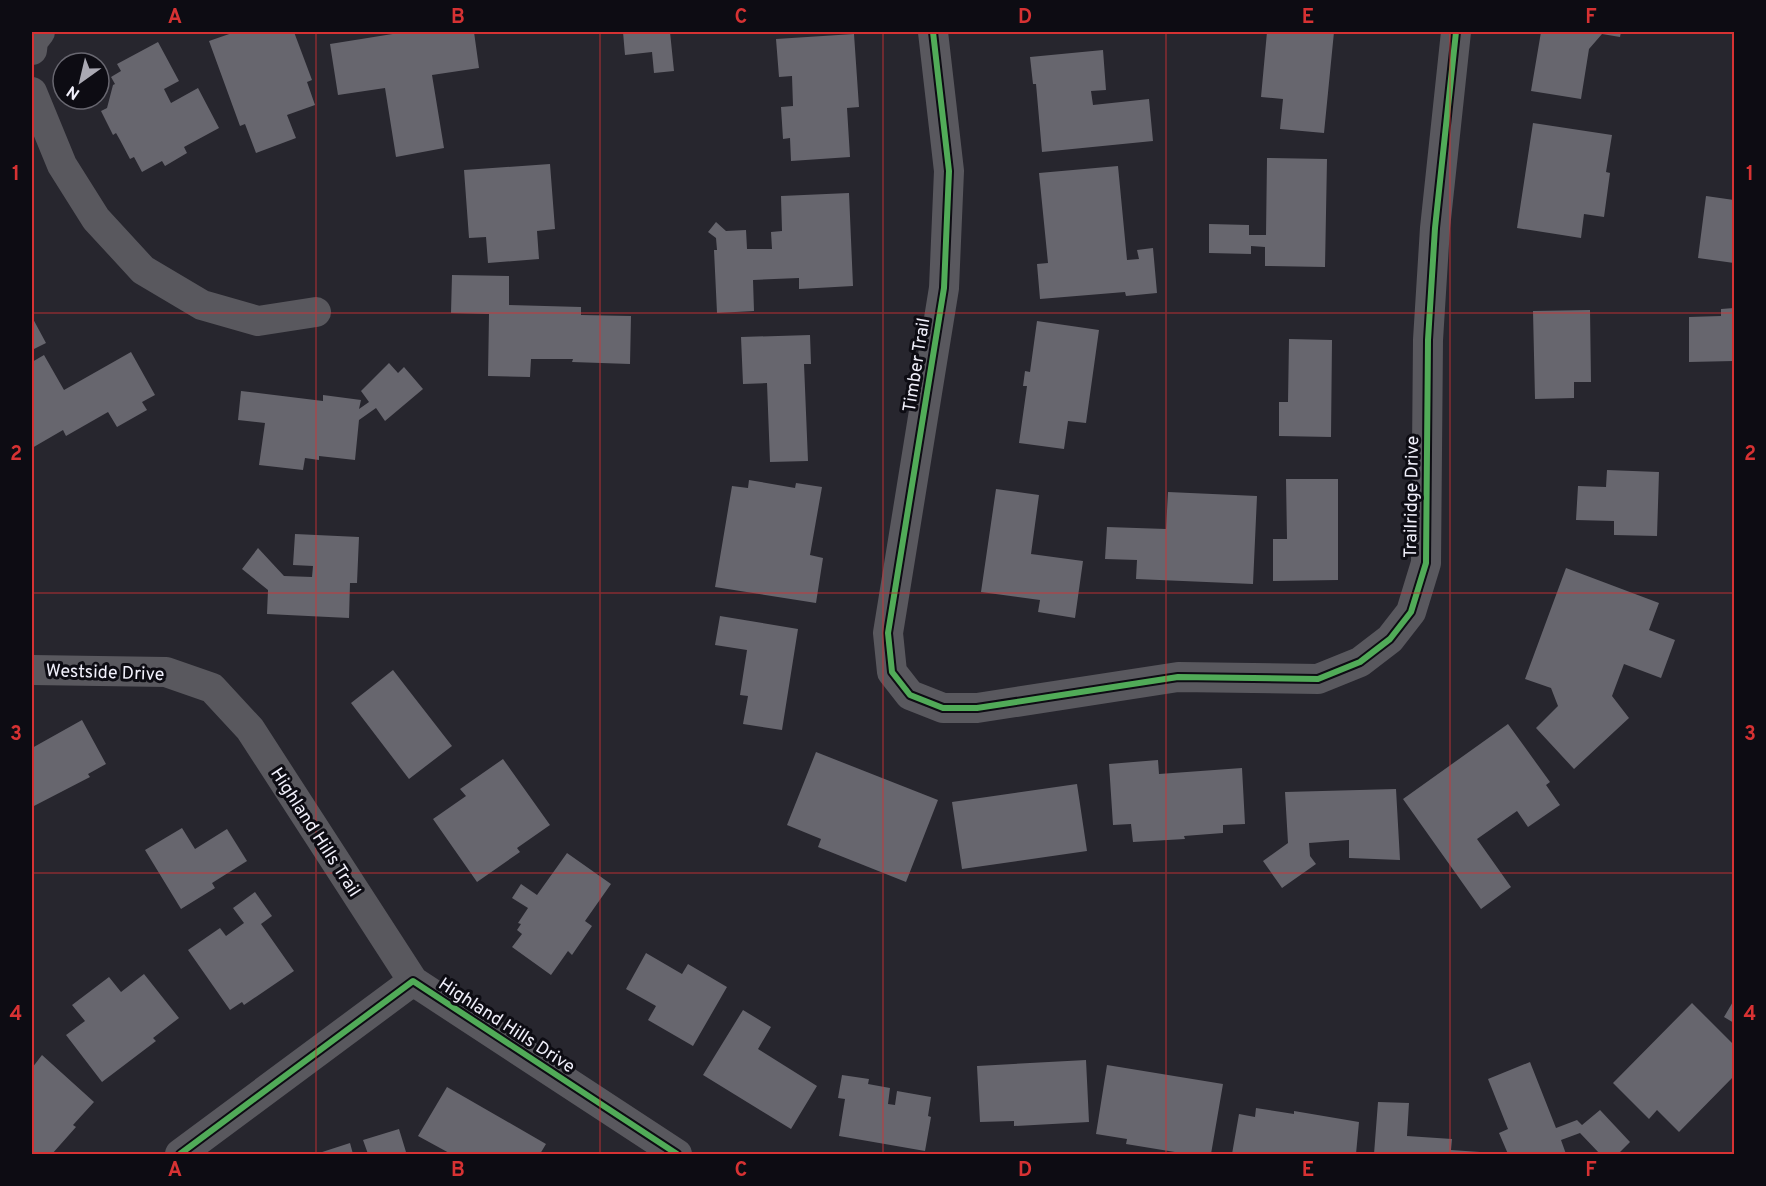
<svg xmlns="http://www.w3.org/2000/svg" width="1766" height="1186" font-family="Overpass,sans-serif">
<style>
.building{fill:#67666e}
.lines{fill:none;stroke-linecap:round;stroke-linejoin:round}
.street{stroke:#59585e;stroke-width:30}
.cycleway-casing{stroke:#0d0c13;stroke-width:10}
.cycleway{stroke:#51ab58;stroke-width:6}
.grid{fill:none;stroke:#d73233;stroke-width:1.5;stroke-opacity:0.55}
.labels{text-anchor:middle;stroke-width:6;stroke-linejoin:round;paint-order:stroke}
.street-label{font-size:18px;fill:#f1f0fb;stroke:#0d0c13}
.neatline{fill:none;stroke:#d73233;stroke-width:2}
.grid-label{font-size:20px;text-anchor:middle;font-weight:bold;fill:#d73233}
</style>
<rect width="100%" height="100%" fill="#27262e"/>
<path class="building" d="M235,32H294L312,80L307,82L315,105L287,115L296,138L256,153L245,124L240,126L209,41Z
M405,32H474L479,68L432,75L444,148L396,157L385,88L338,95L330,44Z
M623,32H670L674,71L654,73L652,52L625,55Z
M1267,32H1334L1324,133L1280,129L1283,99L1261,97Z
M1541,32H1621L1620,37L1602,34L1589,49L1581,99L1531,91Z
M854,34L859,107L847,108L850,157L791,161L790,138L783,139L781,107L793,106L792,76L779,77L776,39Z
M158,42L179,81L164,89L171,103L198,88L219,128L184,147L187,153L165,166L162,161L142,172L134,157L130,159L120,140L116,133L113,135L101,111L107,108L113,85L115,84L111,77L121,71L117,64Z
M1103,50L1106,90L1091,91L1093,105L1149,99L1153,141L1042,152L1036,84H1033L1030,57Z
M1533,123L1612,135L1606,172L1610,173L1604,217L1584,214L1581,238L1517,228Z
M1267,158L1327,159L1325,267L1265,266V247L1251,246V254L1209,253V224L1249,225V235H1266Z
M550,164L555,229L537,231L539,259L488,263L486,237L469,238L464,170Z
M1118,166L1127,260L1139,259L1137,250L1153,248L1157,293L1126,296L1125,292L1040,299L1037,264L1048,263L1039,173Z
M849,193L853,286L799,289V278L753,280L754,311L717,313L714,250H717L716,238L708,232L716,222L726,231L746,230L747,249H772L771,232L782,231L781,196Z
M1706,196L1734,200V263L1698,258Z
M452,275L509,276V305L581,307V315L631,316L630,364L572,362L573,359H531L530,377L488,376L489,314L451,313Z
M1734,308V361L1689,362V317L1721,316V309Z
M1590,310L1591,382H1574V398L1535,399L1533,311Z
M32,317L46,343L32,350Z
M1037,321L1099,330L1086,423L1068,421L1064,449L1019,443L1027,386H1023L1025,371L1030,372Z
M810,335L811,364H804L808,461L770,462L767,383L743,384L741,337Z
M1289,339L1332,340L1331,437L1279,436V402H1288Z
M131,352L155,395L142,402L147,410L117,427L108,412L66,436L63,430L32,448V362L44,355L64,390Z
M389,363L398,373L404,367L423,389L385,421L376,408L359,420L355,460L319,456V460L305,458L303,470L259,465L265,423L238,420L241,391L323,401V395L361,400L359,409L369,402L361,391Z
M1607,470L1659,472L1657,536L1614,535V521L1576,520L1578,486L1606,487Z
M1286,479H1338V580L1273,581V539H1287Z
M749,480L795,488L796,483L822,487L810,555L823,558L816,603L715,587L732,486L748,488Z
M996,489L1039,495L1031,554L1083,561L1075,618L1038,612L1040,600L981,592Z
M1168,492L1257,496L1253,584L1136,579L1137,560L1105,559L1107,527L1166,529Z
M295,534L359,537L357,583H350L349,618L267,614L268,590L242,569L258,548L284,576L312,577L313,566L293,565Z
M1566,568L1659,603L1649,630L1675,640L1661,678L1624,664L1612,696L1629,718L1574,769L1536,728L1558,706L1551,688L1525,679Z
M720,616L798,629L782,730L743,724L748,696L740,695L747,650L715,645Z
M393,670L452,746L409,779L351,703Z
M82,720L106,764L88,774L90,777L32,807V748Z
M1508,724L1550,782L1546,785L1560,805L1528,827L1517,811L1477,839L1511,887L1481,909L1403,799Z
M816,752L938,800L906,882L818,847L821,839L787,825Z
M503,759L550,825L517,848L520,852L477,882L433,819L466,796L460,789Z
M1158,760L1159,774L1242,768L1245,824L1223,825V833L1184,836L1185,839L1133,842L1131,824L1113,825L1109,764Z
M1077,784L1087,851L962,869L952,802Z
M1396,789L1400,860L1349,858V840L1309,843L1310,856L1316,864L1282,888L1263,861L1288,843L1285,792Z
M182,828L195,849L227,829L247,861L212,883L215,888L181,909L145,850Z
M567,853L611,884L585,921L592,926L572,955L568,951L551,975L512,947L522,934L517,930L521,924L518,923L528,908L512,898L521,884L537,895Z
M255,892L272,916L261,924L294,971L244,1005L242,1002L230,1010L188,950L220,928L226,936L244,923L233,908Z
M646,953L682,974L688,964L727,987L693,1046L648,1020L656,1006L626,989Z
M144,974L179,1018L153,1038L156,1041L102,1082L66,1035L85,1021L72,1005L109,977L121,992Z
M1734,1000V1023L1724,1017Z
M1692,1003L1734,1045V1076L1679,1132L1657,1110L1649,1119L1613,1083Z
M743,1010L771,1027L758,1049L817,1086L791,1129L703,1075Z
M42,1055L94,1102L73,1125L76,1127L52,1154H32V1068Z
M1086,1060L1089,1122L1014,1126V1121L980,1122L977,1066Z
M1530,1062L1556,1128L1577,1120L1582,1125L1600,1110L1630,1142L1618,1154H1600L1580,1133L1561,1140L1566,1154H1508L1499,1133L1508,1129L1488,1079Z
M1107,1065L1223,1084L1211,1154H1187L1126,1144L1127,1139L1096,1134Z
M842,1075L869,1079L868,1084L890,1088L888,1104L895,1105L897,1091L931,1097L928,1116L931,1117L925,1151L839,1136L845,1099L838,1098Z
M447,1087L546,1144L540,1154H451L418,1136Z
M1378,1102L1409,1103L1407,1136L1452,1139L1451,1150L1480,1152V1154H1374Z
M1256,1108L1294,1114V1111L1359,1122L1356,1154H1232L1239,1114L1255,1117Z
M399,1129L406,1152H404V1154H368L363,1140Z
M350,1143L353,1154H316Z"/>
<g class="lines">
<path class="street" d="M933,32L949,171L944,288L888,633L892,672L910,695L943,708H977L1178,677L1318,679L1360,662L1390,639L1411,612L1426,563L1428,340L1435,228L1456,32
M32,50L33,41L40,32
M32,92L62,165L96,219L143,270L202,305L258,321L316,312
M32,670L166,672L212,688L250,729L413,981L677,1154
M180,1154L413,981"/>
<defs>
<path id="cycleway" d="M933,32L949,171L944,288L888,633L892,672L910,695L943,708H977L1178,677L1318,679L1360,662L1390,639L1411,612L1426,563L1428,340L1435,228L1456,32
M180,1154L413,981L677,1154"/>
</defs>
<use href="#cycleway" class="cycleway-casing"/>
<use href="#cycleway" class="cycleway"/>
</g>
<path class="grid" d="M316,32V1154M600,32V1154M883,32V1154M1166,32V1154M1450,32V1154M32,313H1734M32,593H1734M32,873H1734"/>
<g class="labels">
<g class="street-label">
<text transform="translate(916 365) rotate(-81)" y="6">Timber Trail</text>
<text transform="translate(1411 497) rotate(-89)" y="6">Trailridge Drive</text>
<text transform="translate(105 672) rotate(2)" y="6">Westside Drive</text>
<text transform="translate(316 832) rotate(57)" y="6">Highland Hills Trail</text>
<text transform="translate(507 1025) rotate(33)" y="6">Highland Hills Drive</text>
</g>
</g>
<rect width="1766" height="1186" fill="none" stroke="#0d0c13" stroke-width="66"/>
<g transform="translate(81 81) rotate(214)"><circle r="28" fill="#0d0c13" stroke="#686770" stroke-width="1.5"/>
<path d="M0-4.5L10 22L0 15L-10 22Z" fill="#aaa9b3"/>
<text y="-9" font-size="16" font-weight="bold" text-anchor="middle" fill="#f1f0fb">N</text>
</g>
<rect x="33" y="33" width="1700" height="1120" class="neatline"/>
<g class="grid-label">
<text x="175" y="23">A</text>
<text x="458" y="23">B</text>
<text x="741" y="23">C</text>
<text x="1025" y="23">D</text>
<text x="1308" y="23">E</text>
<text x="1591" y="23">F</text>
<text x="16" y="180">1</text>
<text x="1750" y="180">1</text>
<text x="16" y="460">2</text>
<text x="1750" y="460">2</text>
<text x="16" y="740">3</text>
<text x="1750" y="740">3</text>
<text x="16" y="1020">4</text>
<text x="1750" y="1020">4</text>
<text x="175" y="1176">A</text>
<text x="458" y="1176">B</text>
<text x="741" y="1176">C</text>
<text x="1025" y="1176">D</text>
<text x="1308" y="1176">E</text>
<text x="1591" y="1176">F</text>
</g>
</svg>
